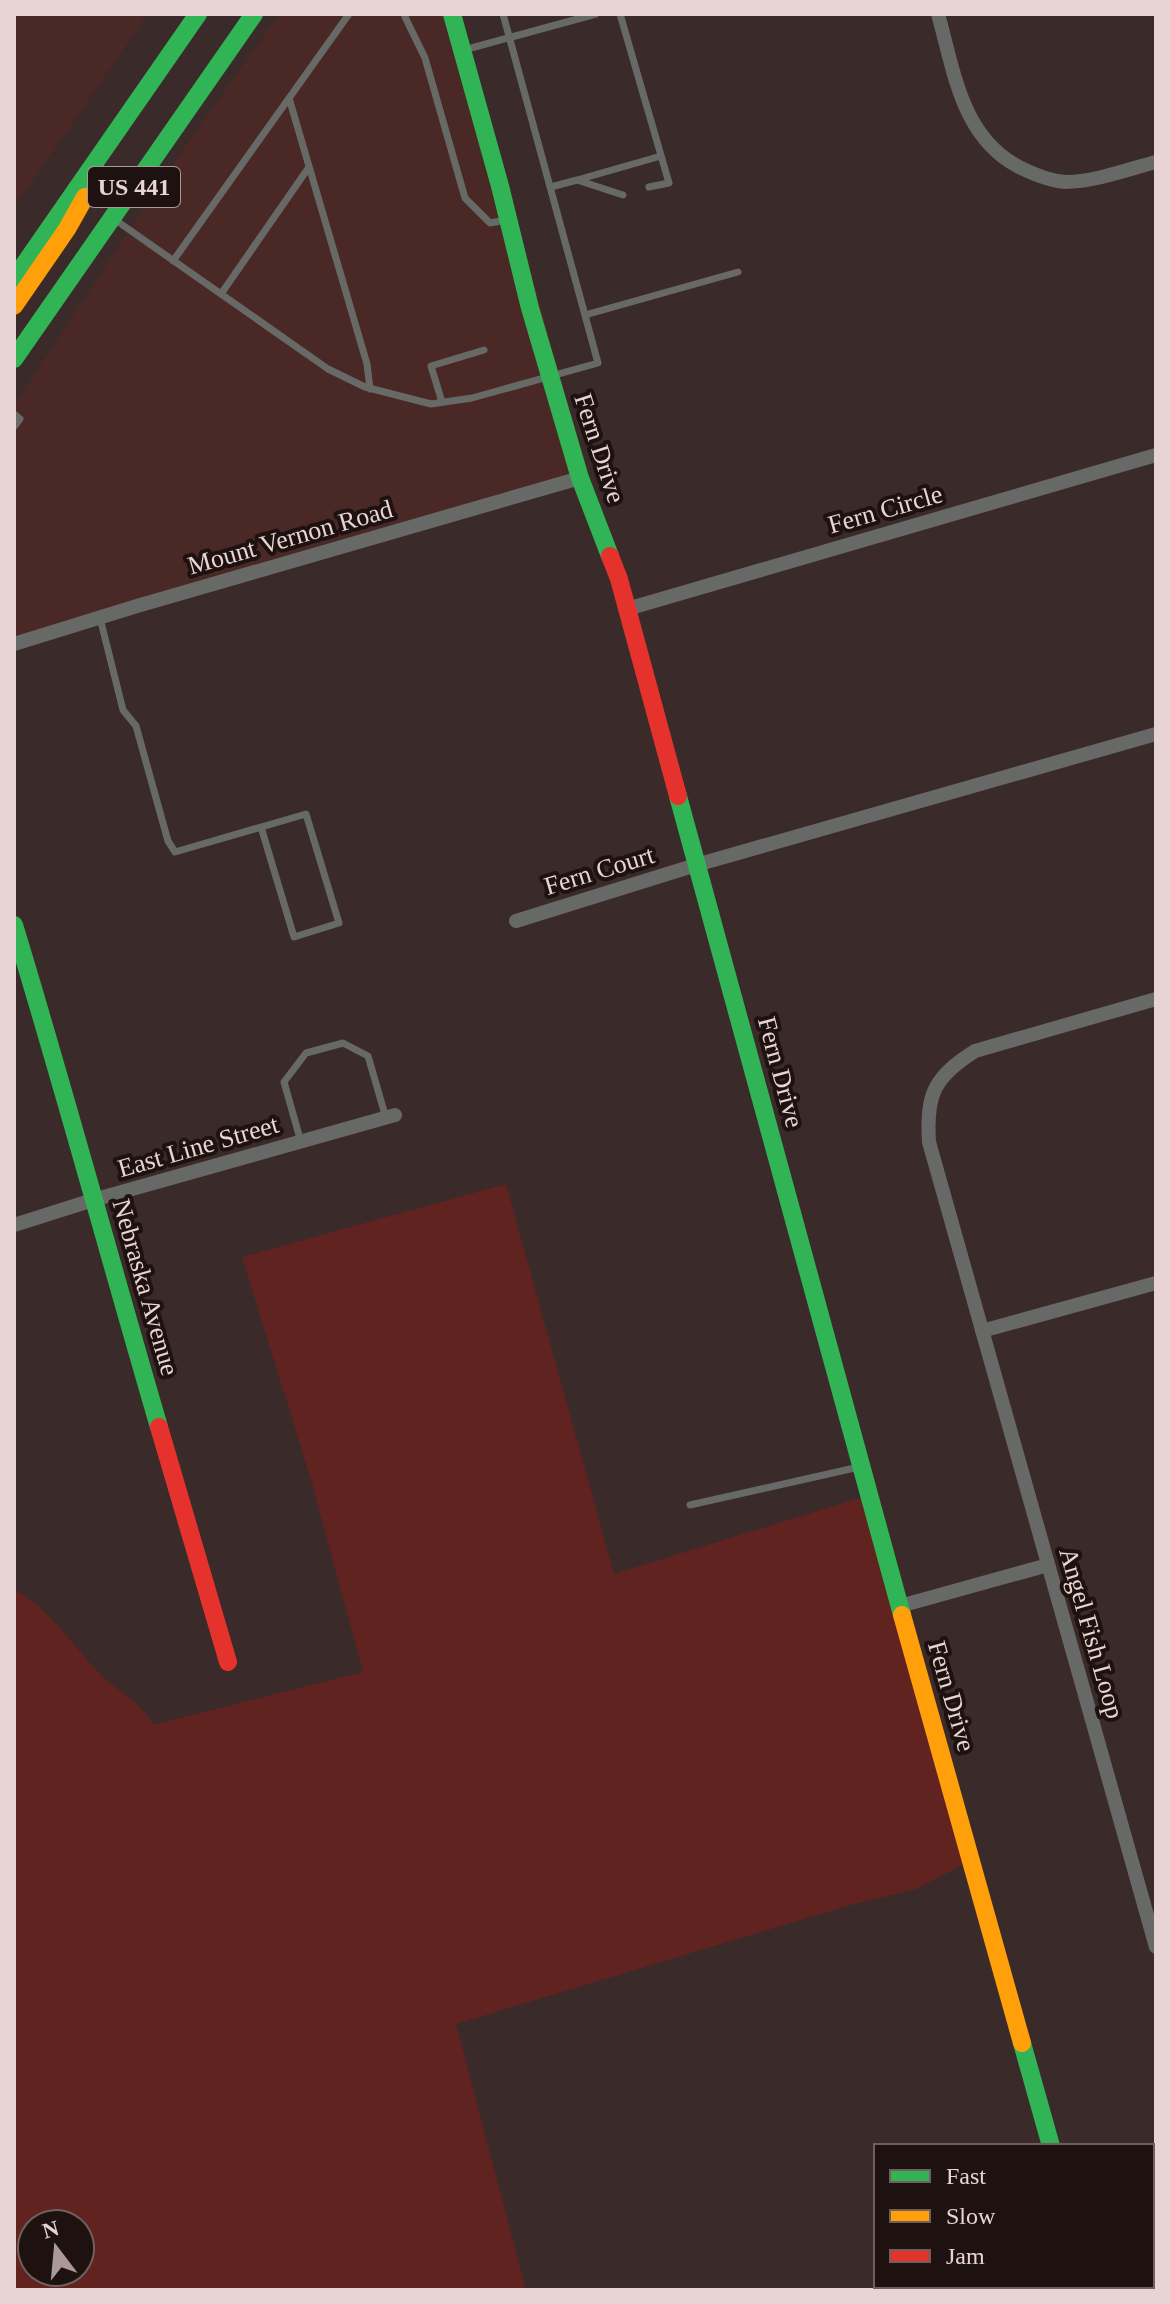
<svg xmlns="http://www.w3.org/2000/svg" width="1170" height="2304" font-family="'Times New Roman',serif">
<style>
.built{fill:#492825}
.green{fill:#612320;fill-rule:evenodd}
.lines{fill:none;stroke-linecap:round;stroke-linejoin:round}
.lane{stroke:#676967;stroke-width:7}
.street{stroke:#676967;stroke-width:14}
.fast{stroke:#30b455;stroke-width:18}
.slow{stroke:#ff9f0a;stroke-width:18}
.jam{stroke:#e5322d;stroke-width:18}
.labels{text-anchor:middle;stroke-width:8;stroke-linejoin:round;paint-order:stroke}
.shield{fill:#1e1210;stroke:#ab9a98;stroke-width:2}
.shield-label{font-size:24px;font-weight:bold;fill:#e8d4d2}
.street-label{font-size:26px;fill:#e8d4d2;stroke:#1e1210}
</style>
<rect width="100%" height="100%" fill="#3a2a29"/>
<path class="built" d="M14,14H148L14,208Z
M279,14H458L589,476L14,651V404L186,145Z"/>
<path class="green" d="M506,1184L614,1574L863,1497L970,1861L916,1889L847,1906L456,2024L526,2290H14V1589C49,1608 72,1644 99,1673C117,1692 142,1701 153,1725L363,1672L312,1483L242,1257ZM32,2224H80V2272H32Z"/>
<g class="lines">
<path class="lane" d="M406,14L405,17L425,58L465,198L490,223L506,220
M620,14L669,183L649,187
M464,50L596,14
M289,98L367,364L370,389
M577,180L661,156
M551,187L577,180L623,195
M114,219L328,369L365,387L431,404L472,398L598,363L503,14
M173,261L349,14
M221,294L309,167
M585,315L738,272
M442,402L431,366L484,350
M14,414L20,419L14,427
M100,618L123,710L136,726L168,841L175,852L306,814L339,923L294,937L261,827
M301,1142L284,1082L306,1053L343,1043L368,1056L386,1118
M690,1505L859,1467"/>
<path class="street" d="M938,14C954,70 961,137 1019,167C1033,174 1049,181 1066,182C1094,182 1129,169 1156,162
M627,609L1156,455
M14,644L137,606L580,478
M516,921L696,865L1156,734
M1156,999L975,1051C934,1077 926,1094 929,1142L1156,1947
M14,1225L93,1200L395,1115
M982,1331L1156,1283
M900,1606L1048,1565
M1090,2286L1091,2290"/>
<path class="fast" d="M452,14L500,186L530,308L580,478L610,556
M14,279L198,14
M14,359L254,14
M678,796L902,1615
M14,925C65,1092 110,1260 159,1427
M1022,2043L1051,2146"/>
<path class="slow" d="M14,306L67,229L85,197
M902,1615L1022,2043"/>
<path class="jam" d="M610,556L619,579L678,796
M159,1427L228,1662"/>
</g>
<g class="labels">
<rect class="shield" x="88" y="167" width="92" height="40" rx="6"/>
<g class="shield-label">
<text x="134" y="195">US 441</text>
</g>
<g class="street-label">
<text transform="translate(600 448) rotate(72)" y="9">Fern Drive</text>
<text transform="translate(885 509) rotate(-16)" y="9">Fern Circle</text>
<text transform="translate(290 537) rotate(-16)" y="9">Mount Vernon Road</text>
<text transform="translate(599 870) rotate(-17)" y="9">Fern Court</text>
<text transform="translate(781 1072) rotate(75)" y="9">Fern Drive</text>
<text transform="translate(198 1146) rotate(-16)" y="9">East Line Street</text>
<text transform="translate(146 1287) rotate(74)" y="9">Nebraska Avenue</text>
<text transform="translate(1092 1633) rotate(74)" y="9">Angel Fish Loop</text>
<text transform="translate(952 1696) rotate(74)" y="9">Fern Drive</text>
</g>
</g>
<rect width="1170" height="2304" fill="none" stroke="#e8d4d2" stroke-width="32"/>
<rect x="874" y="2144" width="280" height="144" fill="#1e1210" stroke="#6f605e" stroke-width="2"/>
<rect x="890" y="2170" width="40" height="12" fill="#30b455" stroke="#6f605e" stroke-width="2"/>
<text x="946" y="2184" font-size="24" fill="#e8d4d2">Fast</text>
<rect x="890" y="2210" width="40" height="12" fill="#ff9f0a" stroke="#6f605e" stroke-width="2"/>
<text x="946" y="2224" font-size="24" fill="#e8d4d2">Slow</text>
<rect x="890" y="2250" width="40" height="12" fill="#e5322d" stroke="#6f605e" stroke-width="2"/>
<text x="946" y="2264" font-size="24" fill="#e8d4d2">Jam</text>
<g transform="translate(56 2248) rotate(344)"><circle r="38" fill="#1e1210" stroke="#6f605e" stroke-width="2"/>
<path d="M0-6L14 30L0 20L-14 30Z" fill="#ab9897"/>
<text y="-12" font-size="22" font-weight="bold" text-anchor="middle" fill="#e8d4d2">N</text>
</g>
</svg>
